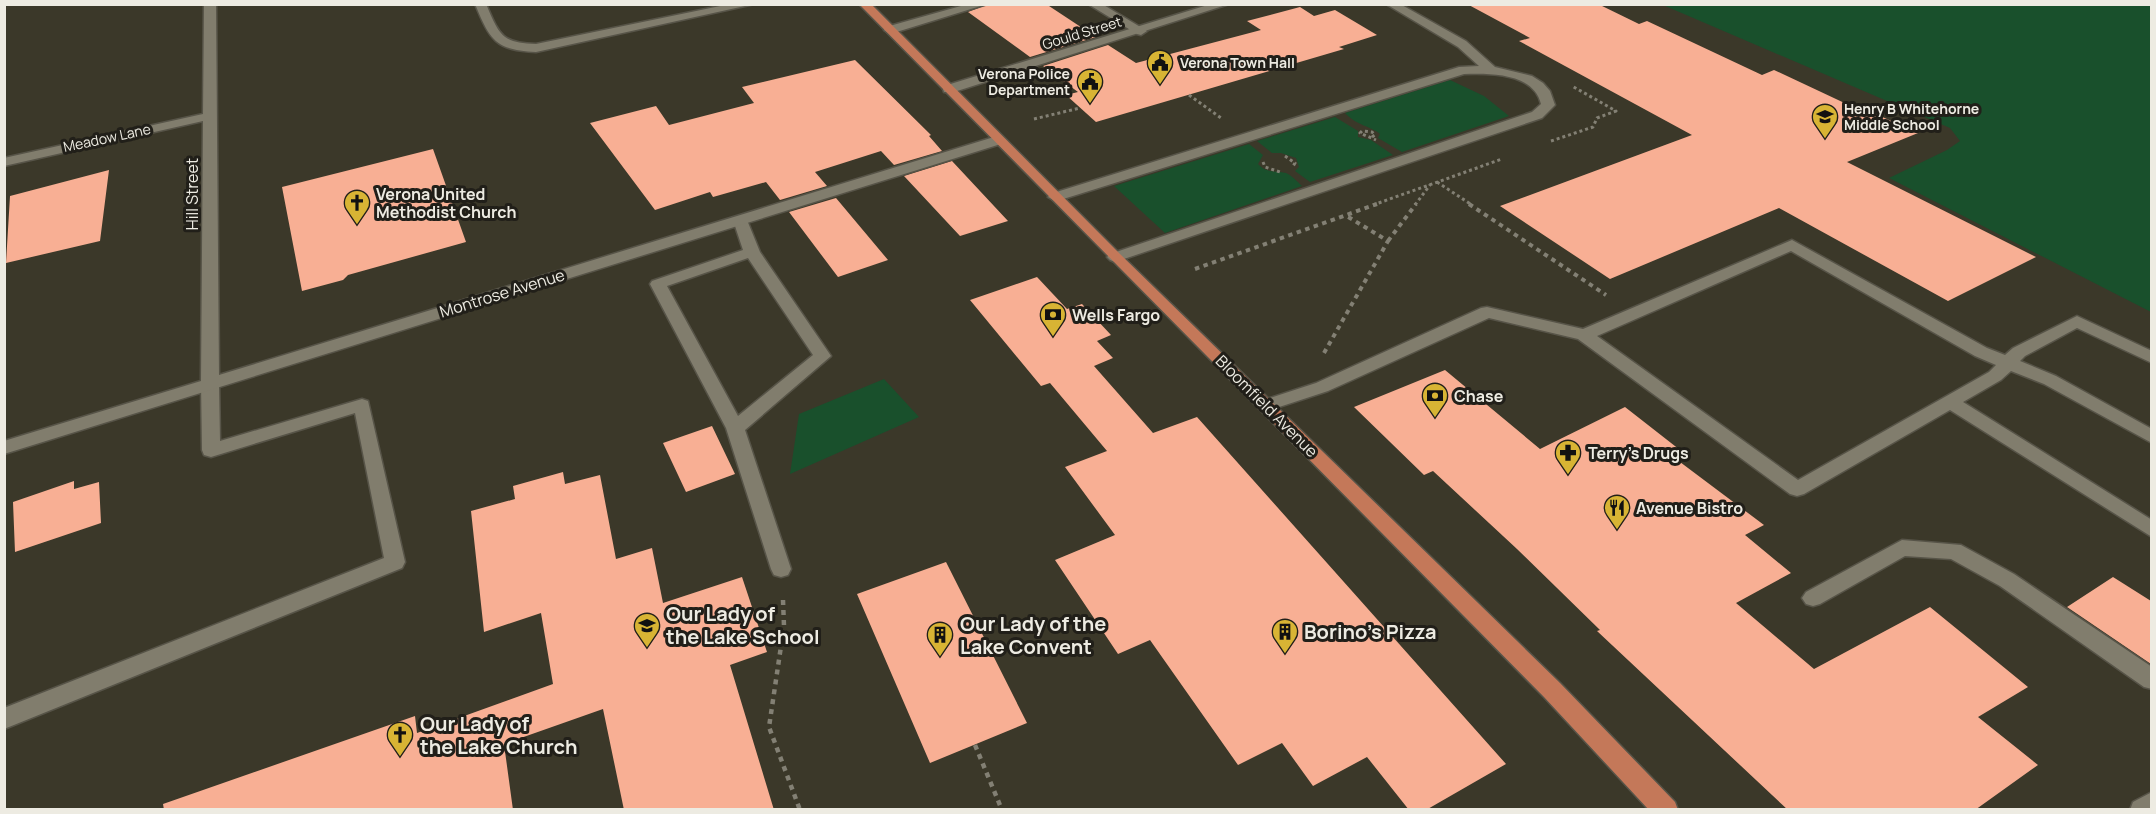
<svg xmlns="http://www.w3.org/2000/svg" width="2156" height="814" font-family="Manrope,sans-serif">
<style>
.green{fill:#19502c}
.building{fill:#f8af94}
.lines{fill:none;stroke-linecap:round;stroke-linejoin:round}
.service-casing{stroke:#575448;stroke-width:3}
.minor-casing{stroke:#575448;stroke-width:3}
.primary-casing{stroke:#575448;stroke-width:3}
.path-far2{stroke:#838074;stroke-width:3;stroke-dasharray:3 3;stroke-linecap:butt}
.path-far1{stroke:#838074;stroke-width:4;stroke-dasharray:4.5 4.5;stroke-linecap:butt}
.path{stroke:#838074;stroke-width:4.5;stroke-dasharray:5 5;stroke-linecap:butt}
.service{fill:#817d6d;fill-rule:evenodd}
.minor{fill:#817d6d;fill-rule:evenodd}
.primary{fill:#c47859;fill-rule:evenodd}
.labels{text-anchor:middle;stroke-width:6;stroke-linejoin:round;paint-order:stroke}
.far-street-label{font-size:14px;fill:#edebe2;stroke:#211f19}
.far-poi-label{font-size:14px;font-weight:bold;fill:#edebe2;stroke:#211f19;text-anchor:start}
.street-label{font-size:16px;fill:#edebe2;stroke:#211f19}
.poi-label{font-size:16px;font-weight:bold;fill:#edebe2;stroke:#211f19;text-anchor:start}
.near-poi-label{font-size:20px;font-weight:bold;fill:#edebe2;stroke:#211f19;text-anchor:start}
</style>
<rect width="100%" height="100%" fill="#3b3829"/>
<path class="green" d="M1663,5H2151V312L1889,178L1947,150L1960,141L1950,128Z
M1450,80L1484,96L1509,116L1402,152L1378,138L1380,134C1371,126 1357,126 1345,113Z
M1335,117L1358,131V137L1371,140L1393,155L1310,182L1295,171L1299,167L1296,158L1281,153H1272L1257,141Z
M1249,144L1263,155L1258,164C1267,174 1275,170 1286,173C1291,175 1298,182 1302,186L1165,233L1114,186Z
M884,379L919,417L790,474L799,414Z"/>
<path class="building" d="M989,4H1046L1096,37L1030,57L968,12Z
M1467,4H1598L1639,24L1647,21L1762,75L1774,70L1853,107L1858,106L1918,133L1847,162L2036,257L1948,301L1779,208L1610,279L1500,206L1692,135L1519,41L1530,38Z
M1300,7L1314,16L1335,10L1377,35L1339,47L1344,49L1096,122L1066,95L1078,92L1043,66L1108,45L1136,63L1261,30L1247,21Z
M855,60L931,135L929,136L942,151L894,165L881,151L815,172L827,186L780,200L766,182L713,197L710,192L655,210L590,123L656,106L669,125L754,103L742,87Z
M433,149L466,242L348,275L343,280L302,291L282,187Z
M952,161L1008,221L960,236L904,176Z
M109,170L100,241L6,263L10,196Z
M836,198L888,260L838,277L789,212Z
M1037,277L1067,309L1082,304L1111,335L1097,341L1113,358L1094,366L1153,433L1197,417L1506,764L1426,810H1409L1367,757L1313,786L1282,743L1238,765L1150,640L1118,654L1055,560L1115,535L1065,467L1107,451L1050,383L1041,386L970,300Z
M1445,370L1540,449L1625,407L1689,457L1680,462L1764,525L1745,535L1791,573L1736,603L1814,669L1930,607L2028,687L1978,717L2038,765L1975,810H1788L1597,631L1600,630L1517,549L1433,471L1424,475L1354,407Z
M712,426L735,474L686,492L663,443Z
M563,472L565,484L600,475L616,559L652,548L663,603L742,577L767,652L730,665L774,810H624L603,709L504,744L513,810H164L163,804L415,716L417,733L553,684L541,613L484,632L471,511L515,499L513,486Z
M74,481V489L99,482L101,523L15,552L13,502Z
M946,562L1027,723L930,763L857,594Z
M2113,577L2151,601V664L2067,607Z"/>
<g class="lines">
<defs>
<path id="service" d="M475,4H486C499,34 501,43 536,44L730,4H754L536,52C495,50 490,40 475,4Z
M968,4H987L890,34L884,30L886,27Z
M1088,4H1102L1147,31L1141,35L1137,34Z
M1386,4H1400L1466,41L1495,67L1532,76L1543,83L1550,91L1555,105L1542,118L1115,262L1110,260L1107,257L1110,254L1532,112L1541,104C1534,73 1490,73 1464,74L1060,200L1055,201L1048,197L1050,194L1459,67L1479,66L1458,47Z
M740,216L747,220L760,252L831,356L745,430L791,569L788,575L781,577L774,575L771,569L726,428L650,284L652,281L743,250L733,220ZM748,258L813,355L738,416L667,286Z
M1792,240L1987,348L2005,355L2013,348L2077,316L2152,351V363L2077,328L2025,356L2020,361L2056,376L2152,429V443L2044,384L2011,371L2001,380L1963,402L2152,520V537L1950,410L1804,494L1797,496L1790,494L1578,339L1489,318L1328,391L1267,411L1261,409L1258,405L1261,401L1316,383L1481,308L1487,307L1583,329ZM1791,251L1975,356L1996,365L1989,372L1798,480L1597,336Z
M210,377L216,379L219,383L220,441L362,399L368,401L405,562L402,568L4,729V708L384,558L355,413L211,457L204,455L202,450L201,383L204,379Z
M1902,540L1961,545L2014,574L2152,667V689L2144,687L2000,586L1951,559L1905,556L1820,604L1813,606L1806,604L1802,598L1806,592Z"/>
<path id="minor" d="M204,4H216L219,375L994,137L999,136L1006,140L1004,143L4,454V441L201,381L203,121L4,166V158L203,114Z
M1211,4H1229L954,92H944L943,89L944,86Z
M2152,792V810H2130L2133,802Z"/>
<path id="primary" d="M859,4H871L1120,254L1560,683L1675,802L1678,810H1649L1544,697Z"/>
</defs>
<use href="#service" class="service-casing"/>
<use href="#minor" class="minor-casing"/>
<use href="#primary" class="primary-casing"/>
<path class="path-far2" d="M1189,95L1221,118
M1034,119L1080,108
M1372,137L1375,135L1372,132L1362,131L1360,133L1376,140
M1551,141L1593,127L1597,118L1616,111L1572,86
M1285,156L1295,163L1292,168
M1263,162L1265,167L1280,172
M1437,182L1472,205
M1373,205L1502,159
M1415,205L1430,185"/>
<path class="path-far1" d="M1469,204L1606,295
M1388,241L1416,204
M1195,269L1377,204
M1324,353L1388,241L1345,215"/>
<path class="path" d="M783,600L784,626L769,727L800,810
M975,745L1002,810"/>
<use href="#service" class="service"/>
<use href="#minor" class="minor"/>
<use href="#primary" class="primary"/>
</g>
<defs>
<symbol id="civic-pin" viewBox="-11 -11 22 30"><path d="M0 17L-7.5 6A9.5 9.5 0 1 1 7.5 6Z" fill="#d8b434" stroke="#211f19"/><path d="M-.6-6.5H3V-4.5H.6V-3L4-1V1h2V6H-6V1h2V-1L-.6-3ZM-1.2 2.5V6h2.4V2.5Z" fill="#111"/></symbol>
<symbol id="school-pin" viewBox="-11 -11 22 30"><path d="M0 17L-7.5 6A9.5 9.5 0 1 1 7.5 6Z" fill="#d8b434" stroke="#211f19"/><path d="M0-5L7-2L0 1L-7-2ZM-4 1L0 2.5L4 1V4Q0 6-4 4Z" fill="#111"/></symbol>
<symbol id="church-pin" viewBox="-11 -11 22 30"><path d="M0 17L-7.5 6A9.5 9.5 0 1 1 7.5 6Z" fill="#d8b434" stroke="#211f19"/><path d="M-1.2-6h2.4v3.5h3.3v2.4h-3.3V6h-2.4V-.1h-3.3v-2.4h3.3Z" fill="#111"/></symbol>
<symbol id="bank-pin" viewBox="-11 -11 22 30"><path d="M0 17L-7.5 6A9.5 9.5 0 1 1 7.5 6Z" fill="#d8b434" stroke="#211f19"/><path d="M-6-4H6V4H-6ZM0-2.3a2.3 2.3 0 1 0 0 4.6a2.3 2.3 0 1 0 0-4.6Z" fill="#111"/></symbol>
<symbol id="pharmacy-pin" viewBox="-11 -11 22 30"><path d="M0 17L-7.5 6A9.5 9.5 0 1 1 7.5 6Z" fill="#d8b434" stroke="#211f19"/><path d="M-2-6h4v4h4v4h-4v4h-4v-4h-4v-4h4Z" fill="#111"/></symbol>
<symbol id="restaurant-pin" viewBox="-11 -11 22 30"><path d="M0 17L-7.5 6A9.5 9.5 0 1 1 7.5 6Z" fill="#d8b434" stroke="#211f19"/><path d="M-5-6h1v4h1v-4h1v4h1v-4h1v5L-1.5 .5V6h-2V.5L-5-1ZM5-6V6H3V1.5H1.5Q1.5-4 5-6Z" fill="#111"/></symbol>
<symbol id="building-pin" viewBox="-11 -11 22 30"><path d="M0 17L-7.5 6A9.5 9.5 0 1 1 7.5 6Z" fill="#d8b434" stroke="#211f19"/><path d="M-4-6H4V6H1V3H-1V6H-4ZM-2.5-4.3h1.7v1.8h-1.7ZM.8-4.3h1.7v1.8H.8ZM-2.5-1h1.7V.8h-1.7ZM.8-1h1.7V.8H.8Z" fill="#111"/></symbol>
</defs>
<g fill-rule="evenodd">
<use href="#civic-pin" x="1145" y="48" width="30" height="40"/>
<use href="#civic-pin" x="1075" y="67" width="30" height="40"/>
<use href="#school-pin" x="1810" y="102" width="30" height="40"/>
<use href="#church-pin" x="342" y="188" width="30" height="40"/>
<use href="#bank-pin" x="1038" y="300" width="30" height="40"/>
<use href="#bank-pin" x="1420" y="381" width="30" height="40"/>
<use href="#pharmacy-pin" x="1553" y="438" width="30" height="40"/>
<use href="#restaurant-pin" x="1602" y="493" width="30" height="40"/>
<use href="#school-pin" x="632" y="611" width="30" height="40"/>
<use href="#building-pin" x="1270" y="617" width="30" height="40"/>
<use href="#building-pin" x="925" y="620" width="30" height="40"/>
<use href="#church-pin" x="385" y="720" width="30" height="40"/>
</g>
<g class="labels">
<g class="far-street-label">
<text transform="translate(1082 33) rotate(-17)" y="5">Gould Street</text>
<text transform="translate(107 138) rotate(-12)" y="5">Meadow Lane</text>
</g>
<g class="far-poi-label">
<text x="1180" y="68">Verona Town Hall</text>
<text x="1070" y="79" text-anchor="end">Verona Police<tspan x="1070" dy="16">Department</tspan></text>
<text x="1844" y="114">Henry B Whitehorne<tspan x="1844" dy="16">Middle School</tspan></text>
</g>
<g class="street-label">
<text transform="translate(192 194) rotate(-90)" y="6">Hill Street</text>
<text transform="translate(502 293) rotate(-17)" y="6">Montrose Avenue</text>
<text transform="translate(1267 406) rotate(45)" y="6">Bloomfield Avenue</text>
</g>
<g class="poi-label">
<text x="376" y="200">Verona United<tspan x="376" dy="18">Methodist Church</tspan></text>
<text x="1072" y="321">Wells Fargo</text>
<text x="1454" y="402">Chase</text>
<text x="1588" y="459">Terry's Drugs</text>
<text x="1636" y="514">Avenue Bistro</text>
</g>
<g class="near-poi-label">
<text x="666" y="621">Our Lady of<tspan x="666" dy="23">the Lake School</tspan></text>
<text x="960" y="631">Our Lady of the<tspan x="960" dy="23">Lake Convent</tspan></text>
<text x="1304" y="639">Borino's Pizza</text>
<text x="420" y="731">Our Lady of<tspan x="420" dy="23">the Lake Church</tspan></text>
</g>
</g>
<rect width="2156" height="814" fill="none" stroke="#edebe2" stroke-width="12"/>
</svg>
